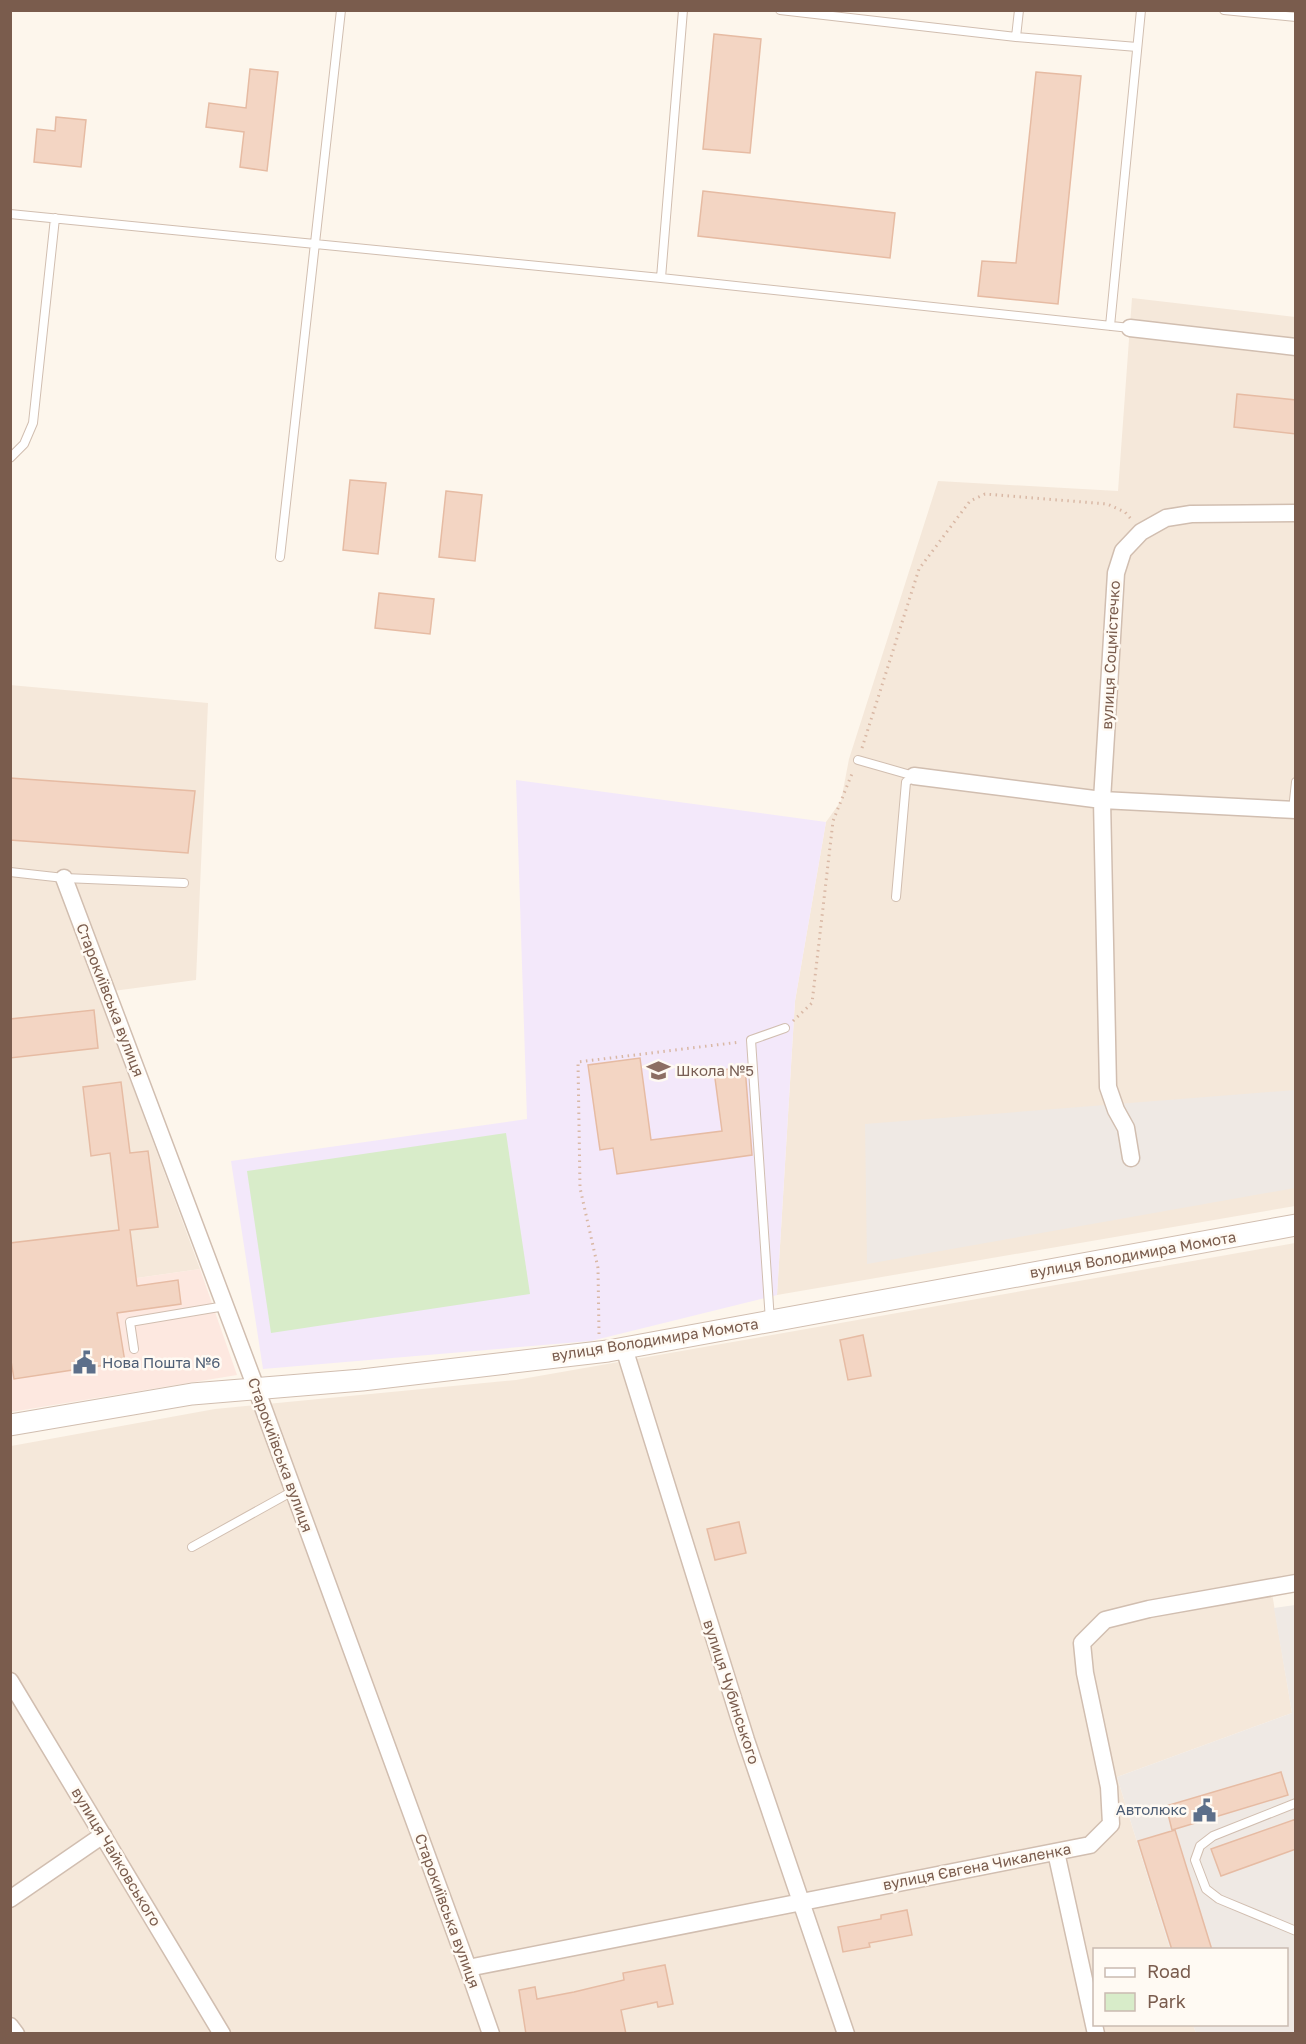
<svg xmlns="http://www.w3.org/2000/svg" width="1306" height="2044" font-family="'Golos Text',sans-serif">
<style>
.residential{fill:#f5e8da}
.commercial{fill:#fde8e0}
.industrial{fill:#efe9e4}
.education{fill:#f3e8fa}
.green{fill:#d8ecc9}
.building{fill:#f3d5c3;stroke:#e6bba3;stroke-width:1.5}
.lines{fill:none;stroke-linecap:round;stroke-linejoin:round}
.service-casing{stroke:#d1beb0;stroke-width:10}
.minor-casing{stroke:#d1beb0;stroke-width:19}
.tertiary-casing{stroke:#d1beb0;stroke-width:23}
.path{stroke:#d9b8a5;stroke-width:3;stroke-dasharray:1.5 4.5;stroke-linecap:butt}
.service{stroke:#fff;stroke-width:8}
.minor{stroke:#fff;stroke-width:16}
.tertiary{stroke:#fff;stroke-width:21}
.labels{text-anchor:middle;stroke-width:5;stroke-linejoin:round;paint-order:stroke}
.street-label{font-size:15px;fill:#7a5c4d;stroke:#fffaf3}
.education-label{font-size:15px;fill:#785e54;stroke:#fffaf3;text-anchor:start}
.service-label{font-size:15px;fill:#4e5e75;stroke:#fffaf3;text-anchor:start}
</style>
<rect width="100%" height="100%" fill="#fdf6ec"/>
<path class="residential" d="M1132,298L1295,317V1206L777,1295L795,1001L826,822L841,801L849,759L938,481L1118,491Z
M10,685L208,703L196,980L98,993L200,1269L11,1296Z
M1295,1243V1576L1270,1581L1292,1713L1117,1777L1170,1949L1094,1950V2024L1193,2025L1196,2033L11,2034V1446L215,1409L516,1380Z"/>
<path class="commercial" d="M200,1269L237,1375L11,1412L10,1296Z"/>
<path class="industrial" d="M1295,1090V1188L867,1264L865,1124Z
M1295,1605V2033H1196L1193,2025L1286,2024V1950L1170,1949L1117,1777L1292,1713L1274,1608Z"/>
<path class="education" d="M516,780L826,822L795,1001L777,1295L591,1341L263,1369L231,1161L527,1119Z"/>
<path class="green" d="M506,1133L530,1294L271,1333L247,1171Z"/>
<path class="building" d="M714,34L761,39L750,153L703,149Z
M250,69L278,72L267,171L240,167L244,132L206,127L209,103L246,108Z
M1036,72L1081,76L1058,304L978,296L982,261L1016,263Z
M56,117L86,120L81,167L34,162L37,129L55,131Z
M703,191L895,213L890,258L698,236Z
M1237,394L1296,400V434L1234,427Z
M350,480L386,483L378,554L343,550Z
M446,491L482,495L475,561L439,557Z
M379,593L434,599L430,634L375,628Z
M10,778L195,791L188,853L10,840Z
M94,1010L98,1048L10,1058V1019Z
M640,1058L651,1140L722,1131L714,1071L745,1067L752,1155L617,1174L613,1148L600,1150L588,1065Z
M121,1082L130,1153L148,1151L158,1227L130,1230L137,1286L178,1280L181,1304L117,1313L125,1362L14,1379L10,1355V1243L119,1230L110,1153L91,1156L83,1087Z
M863,1335L871,1376L848,1380L840,1340Z
M739,1522L746,1553L715,1560L707,1529Z
M1281,1772L1288,1795L1172,1830L1166,1806Z
M1296,1819V1849L1221,1876L1211,1849Z
M1175,1830L1212,1950H1172L1138,1841Z
M907,1910L912,1935L869,1943L870,1947L843,1952L838,1927L881,1919V1915Z
M665,1965L673,2004L658,2007L657,2002L621,2010L626,2034H526L519,1990L535,1987L537,1999L574,1992L624,1980L623,1973Z"/>
<g class="lines">
<defs>
<path id="service" d="M780,10L1016,37L1137,47
M1224,10L1296,17
M1016,37L1019,10
M10,214L661,278L1130,328
M661,278L683,10
M1110,326L1141,10
M10,458L24,444L33,423L55,218
M280,557L341,10
M858,760L914,776
M1293,810L1296,782
M10,872L64,878L184,883
M896,897L906,782L914,776
M770,1321L751,1040L785,1028
M134,1349L130,1322L225,1306
M192,1547L293,1491
M1296,1803L1213,1836L1200,1846L1195,1860L1206,1889L1219,1899L1296,1931"/>
<path id="minor" d="M1130,328L1296,347
M914,776L1102,800L1296,810
M64,878L256,1388L468,1968L491,2034
M1131,1158L1126,1128L1116,1110L1108,1087L1102,800L1116,573L1123,551L1141,532L1166,518L1191,514L1296,513
M624,1348L746,1740L846,2034
M10,1681L222,2034
M1056,1852L1096,2034
M10,1899L103,1835
M468,1968L1090,1845L1111,1824L1109,1787L1085,1673L1082,1643L1105,1620L1149,1609L1296,1583
M10,2026L16,2034"/>
<path id="tertiary" d="M10,1425L192,1394L362,1380L608,1351L1296,1225"/>
</defs>
<use href="#service" class="service-casing"/>
<use href="#minor" class="minor-casing"/>
<use href="#tertiary" class="tertiary-casing"/>
<path class="path" d="M862,748L919,569L970,501L985,494L1107,504L1125,512L1131,519
M793,1021L812,1003L833,821L853,771
M599,1334L598,1268L580,1188L578,1062L740,1042"/>
<use href="#service" class="service"/>
<use href="#minor" class="minor"/>
<use href="#tertiary" class="tertiary"/>
</g>
<defs>
<symbol id="school-bare" viewBox="-9 -9 18 18"><path d="M0-5L7-2L0 1L-7-2ZM-4 1L0 2.5L4 1V4Q0 6-4 4Z" fill="#8d6e63" stroke="#fffaf3" stroke-width="2.5" paint-order="stroke"/></symbol>
<symbol id="civic-bare" viewBox="-9 -9 18 18"><path d="M-.6-6.5H3V-4.5H.6V-3L4-1V1h2V6H-6V1h2V-1L-.6-3ZM-1.2 2.5V6h2.4V2.5Z" fill="#5c6f8a" stroke="#fffaf3" stroke-width="2.5" paint-order="stroke"/></symbol>
</defs>
<g fill-rule="evenodd">
<use href="#school-bare" x="642" y="1054" width="33" height="33"/>
<use href="#civic-bare" x="68" y="1346" width="33" height="33"/>
<use href="#civic-bare" x="1188" y="1794" width="33" height="33"/>
</g>
<g class="labels">
<g class="street-label">
<text transform="translate(1111 655) rotate(-87)" y="5">вулиця Соцмістечко</text>
<text transform="translate(110 1000) rotate(69)" y="5">Старокиївська вулиця</text>
<text transform="translate(1133 1255) rotate(-10)" y="5">вулиця Володимира Момота</text>
<text transform="translate(655 1340) rotate(-9)" y="5">вулиця Володимира Момота</text>
<text transform="translate(280 1455) rotate(70)" y="5">Старокиївська вулиця</text>
<text transform="translate(731 1692) rotate(72)" y="5">вулиця Чубинського</text>
<text transform="translate(116 1857) rotate(59)" y="5">вулиця Чайковського</text>
<text transform="translate(977 1867) rotate(-11)" y="5">вулиця Євгена Чикаленка</text>
<text transform="translate(447 1911) rotate(70)" y="5">Старокиївська вулиця</text>
</g>
<g class="education-label">
<text x="676" y="1076">Школа №5</text>
</g>
<g class="service-label">
<text x="102" y="1368">Нова Пошта №6</text>
<text x="1187" y="1815" text-anchor="end">Автолюкс</text>
</g>
</g>
<rect width="1306" height="2044" fill="none" stroke="#7a5c4d" stroke-width="24"/>
<rect x="1093" y="1948" width="195" height="78" fill="#fffaf3" stroke="#cabbb1" stroke-width="1.5"/>
<rect x="1105" y="1968" width="30" height="9" fill="#ffffff" stroke="#cabbb1" stroke-width="1.5"/>
<text x="1147" y="1978" font-size="18" fill="#7a5c4d">Road</text>
<rect x="1105" y="1993" width="30" height="18" fill="#d8ecc9" stroke="#cabbb1" stroke-width="1.5"/>
<text x="1147" y="2008" font-size="18" fill="#7a5c4d">Park</text>
</svg>
